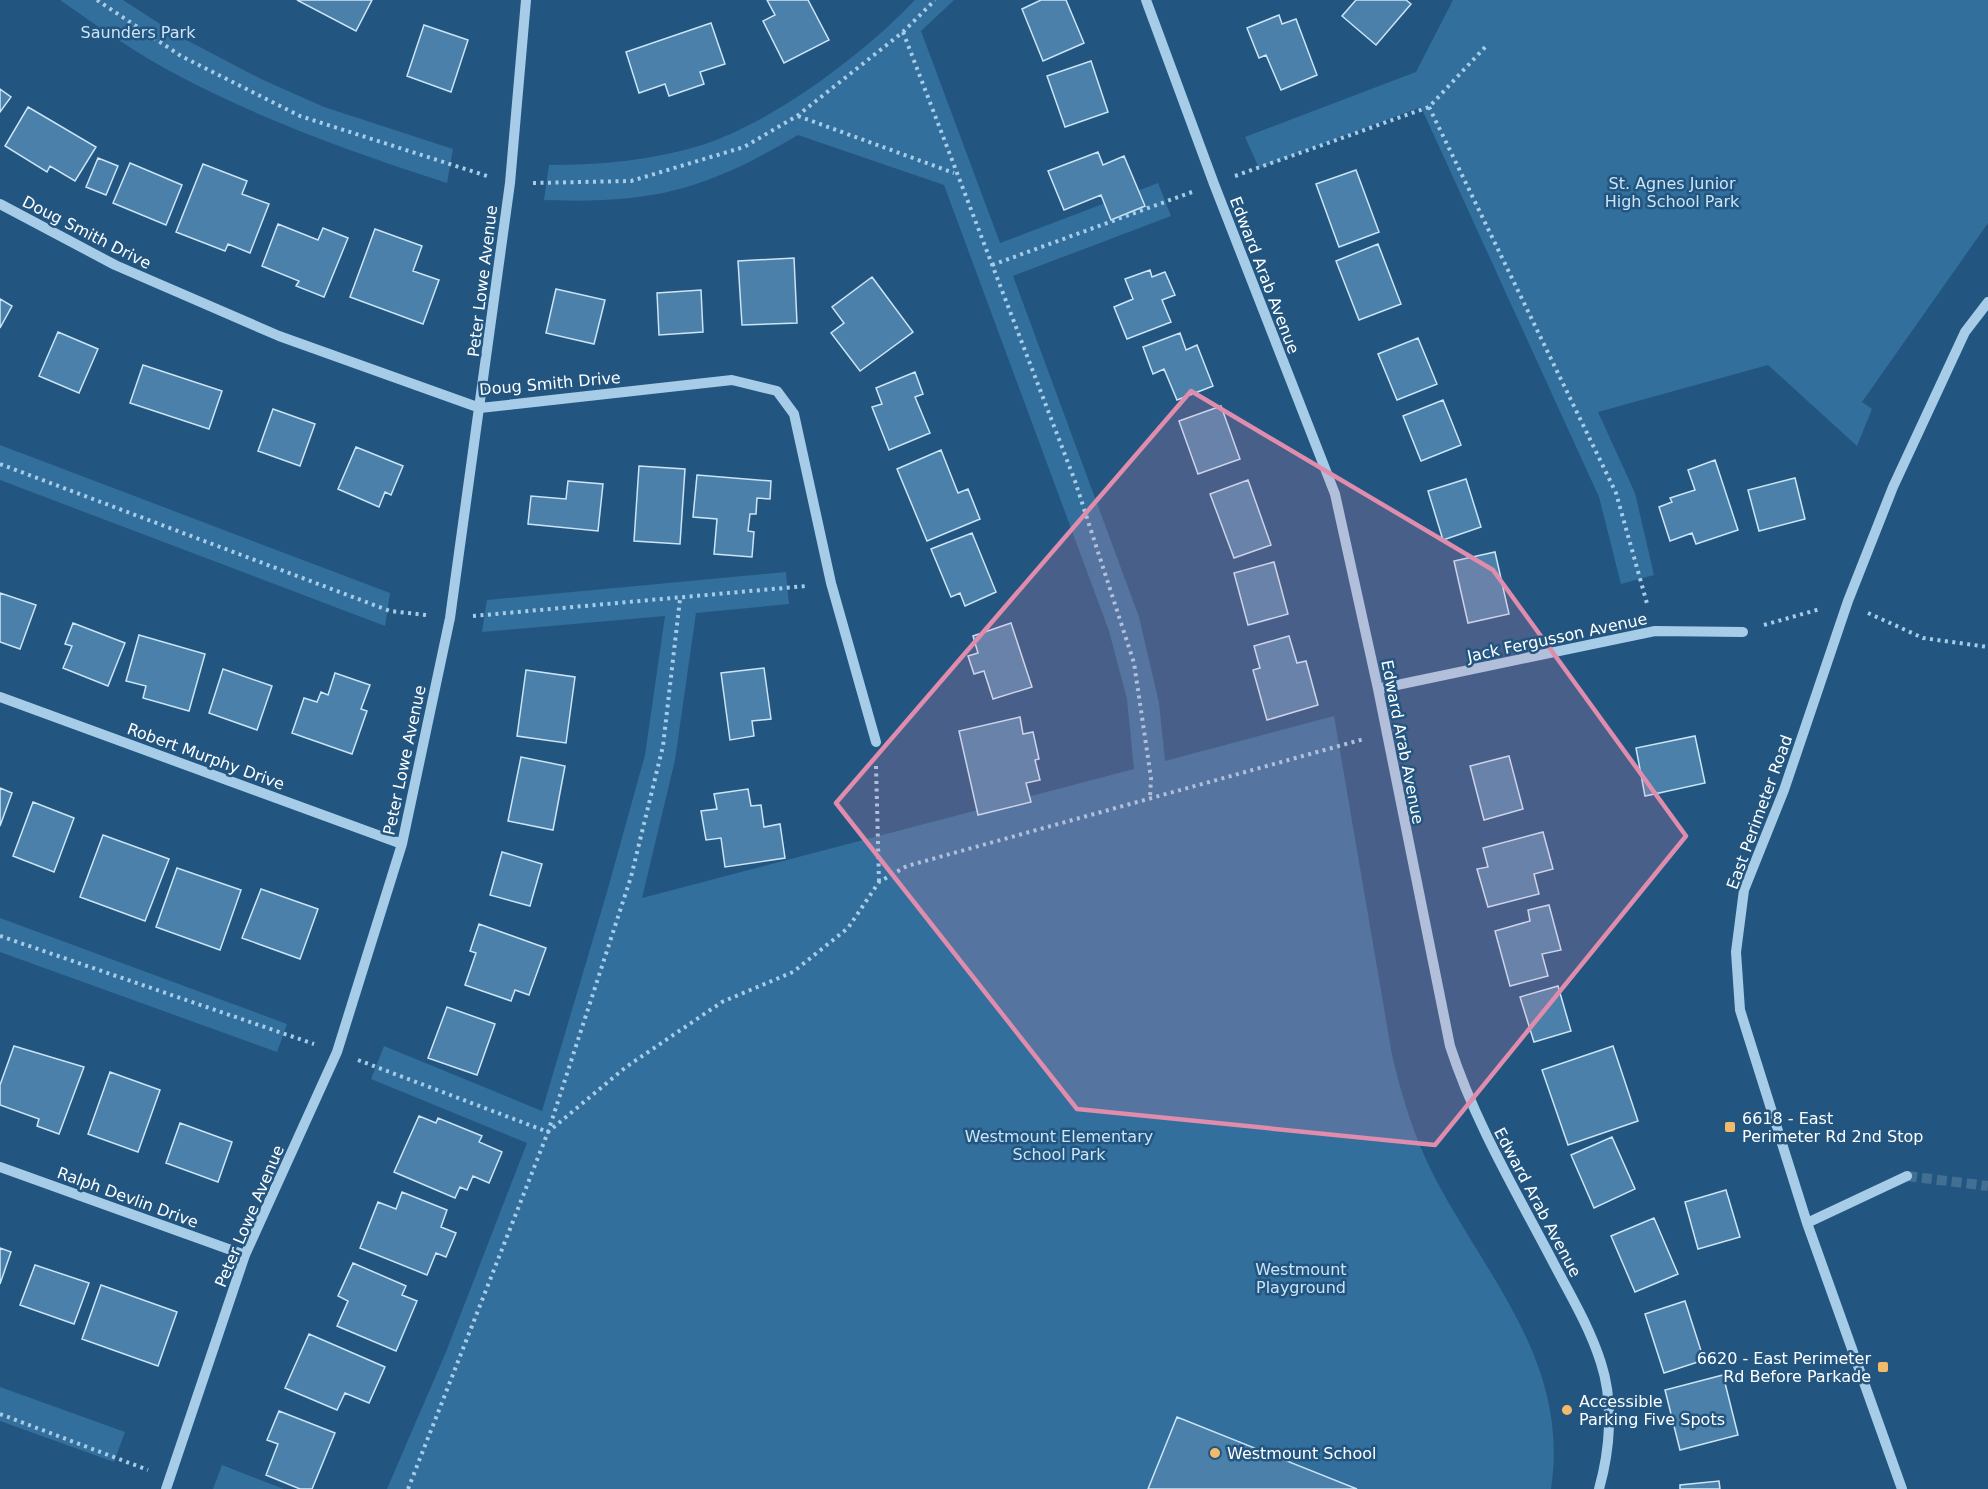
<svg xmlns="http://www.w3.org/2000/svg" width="1988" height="1489" font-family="'DejaVu Sans',sans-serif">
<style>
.green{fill:#326f9c}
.building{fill:#4a80a9;stroke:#cbe4f6;stroke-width:1.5}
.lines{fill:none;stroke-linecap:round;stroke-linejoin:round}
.minor-tunnel{stroke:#436f93;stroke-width:10;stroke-dasharray:10 5;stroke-linecap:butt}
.path{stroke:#a7cce7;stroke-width:4;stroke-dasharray:3 4.5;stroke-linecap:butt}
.minor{stroke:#a7cce7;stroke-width:10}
.marked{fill:#e08cad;fill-opacity:0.2;stroke:#e08cad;stroke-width:4.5;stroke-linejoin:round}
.poi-dot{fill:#f3bb69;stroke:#225680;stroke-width:2}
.labels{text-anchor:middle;stroke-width:5;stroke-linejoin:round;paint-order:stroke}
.park-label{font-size:16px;fill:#cbe4f6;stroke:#225680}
.street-label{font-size:16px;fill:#fff;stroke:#225680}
.poi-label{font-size:16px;fill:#fff;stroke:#225680;text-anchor:start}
</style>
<rect width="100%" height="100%" fill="#225680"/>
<path class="green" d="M60,0H123L177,35L261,79L324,107L453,149L447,183C357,154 267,122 183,78C140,56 100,28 60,0Z
M915,0H954L921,31L1000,243L1158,183L1171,216L1013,276L1139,617L1159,703L1165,761L1334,716L1392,1055C1402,1097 1414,1137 1434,1176C1488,1280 1570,1363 1551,1489H387L446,1352L527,1143L371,1079L384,1046L542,1111L607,892L645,755L665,616L482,632L487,600L786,572L789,604L696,613L675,760L642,898L1134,769L1127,699L1109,631L944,185L798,135C705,190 653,204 544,200L549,165C601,165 653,160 702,145C772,123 865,53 915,0Z
M1453,0H1988V223L1862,402L1872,409L1857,446L1768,365L1598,412L1635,493L1654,575L1621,584L1599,497L1421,107L1259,168L1245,137L1416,72Z
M0,445L390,593L385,626L0,480Z
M0,918L287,1024L277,1052L0,952Z
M0,1387L125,1432L114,1462L0,1421Z
M222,1465L284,1489H213Z"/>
<path class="building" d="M297,0H372L356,31Z
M767,0H808L829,40L784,63L763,21L775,15Z
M1041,0H1066L1084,43L1043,61L1022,9Z
M1356,0H1406L1411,4L1376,45L1342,16Z
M1279,15L1282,24L1296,19L1317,75L1281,90L1266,55L1259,58L1247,28Z
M711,23L725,64L700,72L704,84L669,96L665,84L639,93L626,52Z
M424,25L468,40L451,92L407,76Z
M1091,61L1108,112L1065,127L1047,76Z
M0,89L11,97L0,112Z
M28,107L96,147L75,181L50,166L47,172L5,146Z
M1098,152L1103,165L1124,156L1145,206L1111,220L1101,195L1064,210L1048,171Z
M98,158L118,166L106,195L86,187Z
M130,163L182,185L166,225L113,203Z
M203,164L247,181L242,194L269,204L250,253L228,244L225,251L176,232Z
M1356,170L1379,232L1339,247L1316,184Z
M278,224L318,240L323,228L348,238L324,297L296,286L299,281L262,266Z
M375,229L422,246L413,271L439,280L423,324L350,297Z
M1378,244L1401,304L1359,320L1336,261Z
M794,258L797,323L742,325L738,261Z
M1150,270L1152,277L1165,272L1175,295L1162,300L1171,322L1127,339L1114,307L1133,299L1125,279Z
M872,277L913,332L860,371L831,333L844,323L832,307Z
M556,289L605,300L594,344L546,333Z
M701,290L703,332L659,335L657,293Z
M0,299L12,306L0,328Z
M58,332L98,349L79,393L39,376Z
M1180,333L1186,350L1197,345L1213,386L1177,400L1164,369L1153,374L1143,347Z
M1418,338L1437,384L1397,400L1378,354Z
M143,365L222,391L209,429L130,403Z
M915,372L923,394L915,397L930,433L889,450L872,407L882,404L876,388Z
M1443,400L1461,445L1421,461L1403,416Z
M1221,406L1240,459L1198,474L1179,421Z
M273,409L315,424L300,466L258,451Z
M356,447L403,466L391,495L385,492L379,507L338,489Z
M941,450L958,493L968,489L980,519L927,541L897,469Z
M1715,460L1738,530L1696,544L1692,533L1670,541L1659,507L1672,502L1670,498L1695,490L1688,470Z
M639,466L685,469L680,544L634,541Z
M697,475L771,481L770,499L757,498L756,514H750L748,531L754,532L752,557L714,554L717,519L693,517Z
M1795,478L1805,519L1759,531L1748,490Z
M1466,479L1481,527L1443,540L1428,491Z
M1248,480L1271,545L1234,558L1210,494Z
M568,481L603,484L598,531L528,524L531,496L566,499Z
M972,533L996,592L965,606L960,593L951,597L931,549Z
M1495,552L1509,614L1468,623L1454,561Z
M1274,562L1288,614L1248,625L1234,573Z
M0,593L36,605L20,649L0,642Z
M73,623L125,643L108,686L63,668L72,646L65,644Z
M1011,623L1032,687L993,699L984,671L974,674L968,656L978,653L973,636Z
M139,635L205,654L189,711L143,698L146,686L126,681Z
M1289,636L1297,663L1306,661L1318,705L1267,720L1253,670L1260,668L1254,646Z
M764,668L771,719L752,721L754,736L730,740L721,673Z
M223,669L272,686L257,730L209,713Z
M526,670L575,677L566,743L517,736Z
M335,673L370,685L361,709L367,711L352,754L292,733L304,698L317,702L321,692L328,695Z
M1020,717L1023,734L1033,732L1039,759L1035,760L1040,780L1026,783L1031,802L978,815L959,731Z
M1695,736L1705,783L1645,796L1636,748Z
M1509,756L1523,809L1484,820L1470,766Z
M521,757L565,766L553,830L508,821Z
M0,788L12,793L0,826Z
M748,789L751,806L761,805L764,827L780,824L785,858L725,867L721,838L706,840L701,811L717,809L714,794Z
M33,802L74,818L54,872L13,856Z
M1543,832L1553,869L1534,874L1539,894L1488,907L1477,869L1488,867L1483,848Z
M103,835L169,859L145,921L80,897Z
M502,852L542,864L530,906L490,895Z
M177,868L241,890L220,950L156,927Z
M261,889L318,909L300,959L242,938Z
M1549,905L1561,950L1542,954L1548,976L1510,986L1495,931L1530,921L1528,910Z
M479,924L546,948L529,995L515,990L511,1001L465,985L476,953L470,951Z
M1558,986L1571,1031L1534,1042L1520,997Z
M447,1007L495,1024L477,1075L428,1058Z
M14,1046L84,1067L59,1134L37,1126L39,1119L0,1105V1085Z
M1613,1046L1638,1121L1568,1145L1542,1070Z
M110,1072L160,1090L138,1152L88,1134Z
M419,1116L436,1123L438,1118L482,1136L479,1142L502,1152L489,1183L473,1176L467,1190L460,1187L455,1198L394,1172Z
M180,1123L232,1142L218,1182L166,1163Z
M1612,1137L1635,1189L1594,1208L1571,1155Z
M1726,1190L1740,1237L1698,1249L1685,1202Z
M402,1192L447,1210L441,1227L456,1233L446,1257L436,1253L427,1275L360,1248L378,1202L396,1209Z
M1654,1218L1678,1274L1635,1292L1611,1236Z
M0,1248L11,1252L0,1284Z
M353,1263L406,1286L402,1295L417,1301L396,1351L337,1326L348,1301L338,1296Z
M35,1265L89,1283L74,1324L20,1305Z
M101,1285L177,1312L158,1366L82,1339Z
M1685,1301L1704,1360L1664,1373L1645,1314Z
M309,1334L385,1367L369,1403L345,1393L337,1410L285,1388Z
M1723,1375L1738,1435L1680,1450L1665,1390Z
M279,1411L335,1433L312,1489H300L266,1475L278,1444L267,1440Z
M1177,1417L1357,1489H1148Z
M1719,1481L1720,1489H1680V1485Z"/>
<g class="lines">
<path class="minor-tunnel" d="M1907,1176L1988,1186"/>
<path class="path" d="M97,0L181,56L300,116L487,176
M903,32L1075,481L1134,663L1151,778L1150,798
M1429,107L1616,493L1648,607
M798,116L954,173
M1235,176L1429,107L1488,44
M533,183L631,181L744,147L797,116L903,32L935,0
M992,265L1192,192
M0,464L390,611L426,615
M1868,613L1923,638L1988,647
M473,616L806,586
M1764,625L1820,609
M876,766L879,882
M0,936L314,1044
M358,1060L548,1132L631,877L663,746L680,599
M0,1414L148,1470
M408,1489L548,1132L626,1067L722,1002L793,972L848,928L879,882L907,866L1364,739"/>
<path class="minor" d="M1146,0L1214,184L1335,494L1378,689L1450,1046C1475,1123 1517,1193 1554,1264C1571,1296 1590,1328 1601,1363C1614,1403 1610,1450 1599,1489
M0,204L115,265L279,336L480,408L732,380L777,391L794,414L831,583L876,742
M1378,689L1655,631L1743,632
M0,697L402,844
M0,1167L245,1255
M1807,1223L1907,1176
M166,1489L245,1255L337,1052L402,844L450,618L510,183L526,0
M1902,1489L1807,1223L1740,1010L1736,952L1744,890L1784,790L1848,601L1893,487L1965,332L1988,302"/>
</g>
<path class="marked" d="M1191,391L1493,570L1686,836L1435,1145L1077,1109L836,803Z"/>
<g class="poi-dot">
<rect x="1724" y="1121" width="12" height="12" rx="3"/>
<rect x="1877" y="1361" width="12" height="12" rx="3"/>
<circle cx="1567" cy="1410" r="6"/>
<circle cx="1215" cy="1453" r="6"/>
</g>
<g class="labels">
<g class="park-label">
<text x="138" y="38">Saunders Park</text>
<text x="1672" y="189">St. Agnes Junior<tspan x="1672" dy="18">High School Park</tspan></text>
<text x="1059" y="1142">Westmount Elementary<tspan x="1059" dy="18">School Park</tspan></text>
<text x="1301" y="1275">Westmount<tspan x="1301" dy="18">Playground</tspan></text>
</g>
<g class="street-label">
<text transform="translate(87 232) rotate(27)" y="6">Doug Smith Drive</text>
<text transform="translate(1265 275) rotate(69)" y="6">Edward Arab Avenue</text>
<text transform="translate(482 281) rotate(-83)" y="6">Peter Lowe Avenue</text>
<text transform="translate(550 383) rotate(-5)" y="6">Doug Smith Drive</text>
<text transform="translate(1557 637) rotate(-12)" y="6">Jack Fergusson Avenue</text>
<text transform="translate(1403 742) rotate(79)" y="6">Edward Arab Avenue</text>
<text transform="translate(206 756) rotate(20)" y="6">Robert Murphy Drive</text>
<text transform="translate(404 760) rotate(-78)" y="6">Peter Lowe Avenue</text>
<text transform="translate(1759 812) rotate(-70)" y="6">East Perimeter Road</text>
<text transform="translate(128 1197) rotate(20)" y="6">Ralph Devlin Drive</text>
<text transform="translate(1538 1202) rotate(62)" y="6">Edward Arab Avenue</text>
<text transform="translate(249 1216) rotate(-67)" y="6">Peter Lowe Avenue</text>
</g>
<g class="poi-label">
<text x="1742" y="1124">6618 - East<tspan x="1742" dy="18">Perimeter Rd 2nd Stop</tspan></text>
<text x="1871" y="1364" text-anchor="end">6620 - East Perimeter<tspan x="1871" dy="18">Rd Before Parkade</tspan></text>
<text x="1579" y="1407">Accessible<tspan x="1579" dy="18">Parking Five Spots</tspan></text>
<text x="1227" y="1459">Westmount School</text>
</g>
</g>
</svg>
